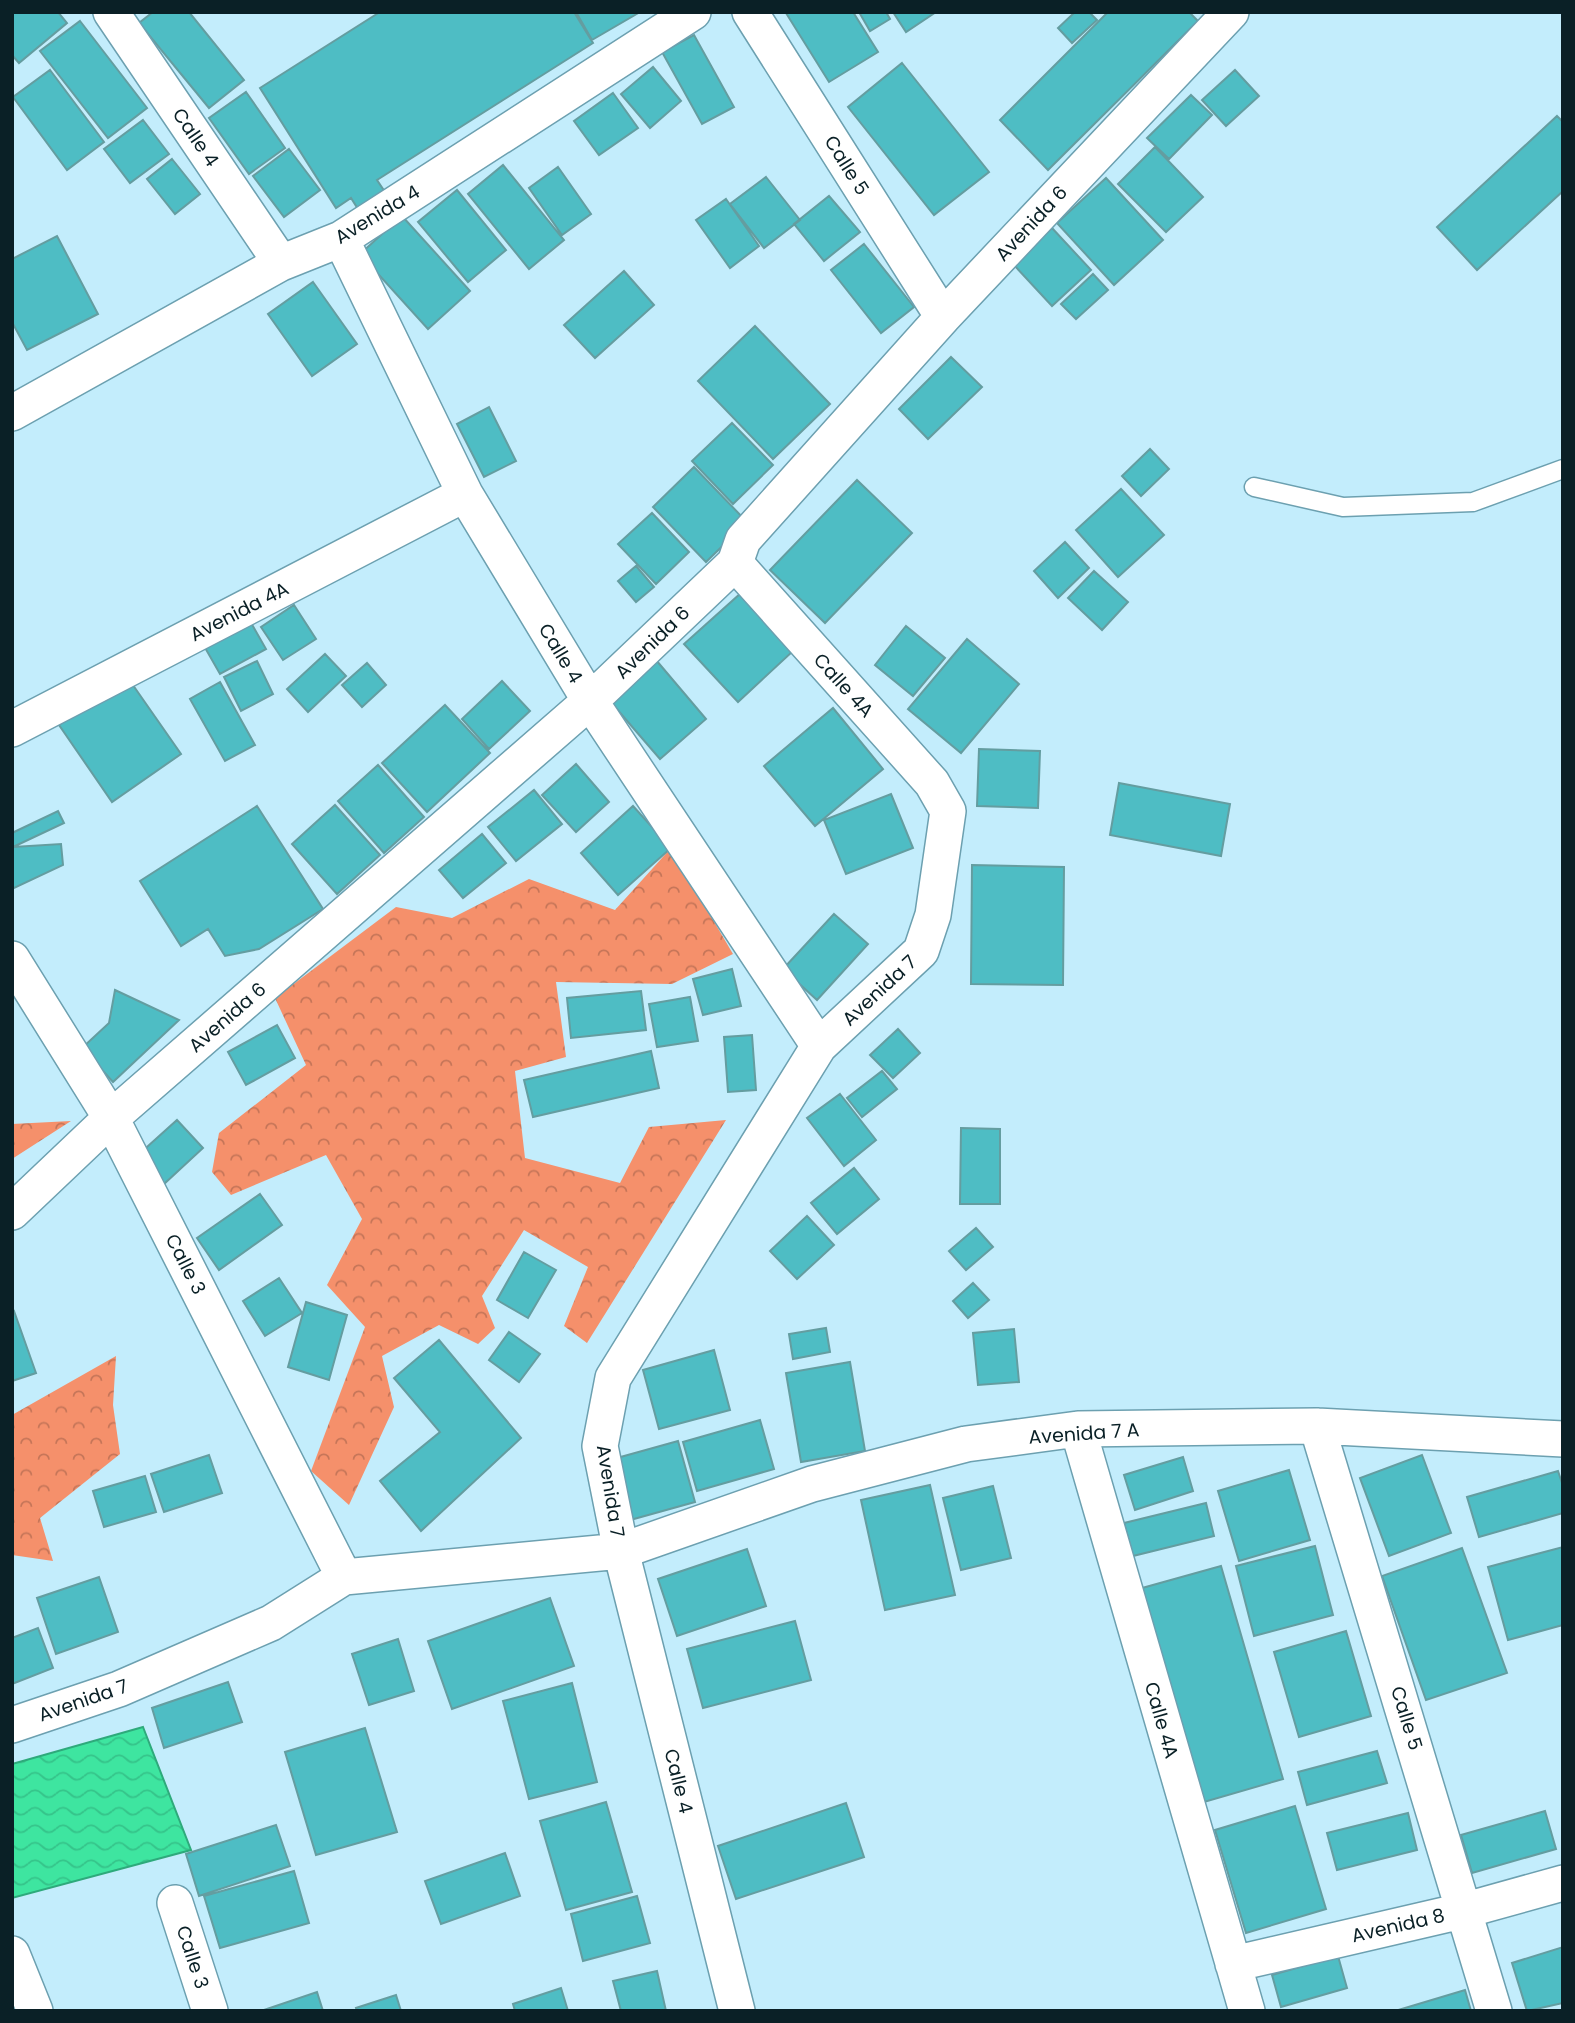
<svg xmlns="http://www.w3.org/2000/svg" width="1575" height="2023" font-family="Poppins,sans-serif">
<style>
.forest{fill:url(#forest-crowns)}
.water{fill:url(#water-waves);stroke:#2eaa7b;stroke-width:2}
.building{fill:#4ebdc4;stroke:#649da0;stroke-width:2}
.lines{fill:none;stroke-linecap:round;stroke-linejoin:round}
.lane-casing{stroke:#6ca0b0;stroke-width:21}
.street-casing{stroke:#6ca0b0;stroke-width:38}
.lane{stroke:#fff;stroke-width:18}
.street{stroke:#fff;stroke-width:35}
.labels{text-anchor:middle;stroke-width:6;stroke-linejoin:round;paint-order:stroke}
.street-label{font-size:19px;fill:#0a2026;stroke:#fff}
</style>
<defs>
<pattern id="forest-crowns" width="20" height="18" patternUnits="userSpaceOnUse" patternTransform="scale(1.75)"><rect width="20" height="18" fill="#f5906b"/><path d="M2 6a3 3 0 1 1 6 0M12 15a3 3 0 1 1 6 0" fill="none" stroke="#c57558"/></pattern>
<pattern id="water-waves" width="16" height="10" patternUnits="userSpaceOnUse" patternTransform="scale(1.75)"><rect width="16" height="10" fill="#3ee5a0"/><path d="M0 5q4-4 8 0t8 0" fill="none" stroke="#35c48a"/></pattern>
</defs>
<rect width="100%" height="100%" fill="#c3edfc"/>
<path class="forest" d="M671,848L733,954L672,984L556,982L566,1057L515,1071L525,1158L620,1183L649,1127L726,1120L587,1343L564,1326L588,1267L524,1230L482,1296L495,1328L478,1344L439,1325L382,1356L394,1407L349,1505L311,1471L365,1327L327,1285L362,1219L326,1155L231,1195L212,1172L219,1133L306,1065L275,998L396,907L452,918L529,879L615,910Z
M71,1121L12,1159V1124Z
M116,1356L113,1405L120,1454L40,1518L53,1561L12,1555V1415Z"/>
<path class="water" d="M143,1727L191,1850L12,1898V1764Z"/>
<path class="building" d="M12,12H58L67,23L19,63L12,55Z
M153,12H189L244,80L209,108L139,23Z
M380,12H574L593,43L377,180L385,192L358,209L351,198L336,208L260,88Z
M576,12H640L592,40Z
M853,12L878,52L829,82L786,13Z
M859,12H886L890,19L870,31Z
M893,12H936L906,32Z
M1075,12H1089L1097,20L1072,43L1058,28Z
M1108,12H1189L1198,21L1048,170L1000,120Z
M80,21L147,108L108,138L40,51Z
M694,35L734,107L702,124L662,52Z
M902,63L989,172L934,215L848,107Z
M653,67L681,101L650,128L621,94Z
M50,70L104,142L67,170L13,97Z
M1235,70L1259,96L1226,126L1202,100Z
M246,92L285,148L249,174L209,118Z
M613,93L638,128L599,155L574,121Z
M1191,95L1212,115L1169,159L1147,138Z
M1557,116L1563,122V191L1477,270L1437,227Z
M143,120L169,154L130,183L104,149Z
M1155,147L1203,197L1166,232L1118,184Z
M289,149L320,190L284,217L253,176Z
M172,159L200,194L175,214L147,179Z
M503,165L564,240L529,269L468,194Z
M558,167L591,214L562,235L529,188Z
M766,177L800,220L764,248L730,204Z
M1106,178L1163,240L1114,285L1057,223Z
M457,190L506,250L468,282L418,222Z
M829,196L860,232L824,261L794,224Z
M726,199L759,246L730,268L696,220Z
M402,216L470,291L428,329L360,254Z
M1052,228L1091,270L1052,306L1013,264Z
M57,236L98,314L27,350L12,322V259Z
M864,244L914,307L881,333L831,270Z
M624,271L654,305L595,358L564,325Z
M1093,274L1108,290L1076,319L1061,304Z
M313,282L357,344L312,376L268,314Z
M755,326L830,404L773,459L698,381Z
M951,357L982,387L928,439L899,409Z
M489,407L516,461L484,477L457,424Z
M732,423L773,465L733,504L692,461Z
M1150,449L1169,469L1141,496L1122,476Z
M694,467L747,522L706,562L653,507Z
M857,480L912,533L825,623L770,570Z
M1121,489L1164,535L1118,577L1076,530Z
M652,513L689,552L656,584L618,544Z
M1065,542L1089,568L1058,598L1034,571Z
M636,566L654,587L636,602L618,581Z
M1094,571L1128,602L1102,630L1068,598Z
M741,593L793,651L738,702L684,644Z
M294,605L316,639L283,660L261,627Z
M250,621L266,649L220,674L204,646Z
M906,626L945,658L913,696L875,665Z
M967,639L1019,684L961,753L908,709Z
M325,654L346,676L308,712L287,689Z
M656,660L706,719L660,759L609,700Z
M257,661L273,694L241,711L224,677Z
M367,663L386,685L362,707L342,685Z
M128,678L181,754L112,802L59,725Z
M502,681L530,711L489,749L462,719Z
M220,682L255,745L225,761L190,699Z
M445,705L490,753L427,812L382,763Z
M833,708L883,769L815,826L764,766Z
M979,749L1040,751L1038,808L977,806Z
M576,764L609,802L576,832L542,795Z
M378,765L424,817L384,853L338,801Z
M1119,783L1230,804L1221,856L1110,835Z
M534,790L562,824L516,861L488,827Z
M891,794L913,848L846,874L824,820Z
M335,805L380,855L337,894L292,844Z
M257,806L323,909L259,949L225,956L208,929L181,946L140,881Z
M633,806L671,848L618,895L581,853Z
M58,811L64,823L13,847L61,844L63,865L12,889V833Z
M482,834L506,863L463,898L439,870Z
M972,865L1064,867L1063,985L971,984Z
M834,914L868,944L817,1000L783,969Z
M732,969L741,1006L703,1015L693,979Z
M115,990L179,1020L113,1082L82,1048L109,1023Z
M641,991L646,1030L571,1038L567,998Z
M690,997L698,1041L657,1047L649,1004Z
M277,1025L295,1058L246,1085L228,1052Z
M898,1029L920,1053L893,1078L870,1055Z
M752,1035L756,1090L728,1092L724,1037Z
M651,1051L659,1088L533,1117L524,1080Z
M882,1071L897,1089L862,1117L847,1098Z
M840,1094L876,1140L844,1166L807,1118Z
M177,1120L203,1148L164,1184L138,1155Z
M961,1128L1000,1129V1204H960Z
M854,1168L879,1199L837,1234L811,1203Z
M260,1194L282,1225L219,1270L197,1238Z
M807,1216L834,1245L797,1279L770,1251Z
M976,1228L993,1247L966,1270L949,1251Z
M524,1252L556,1270L528,1318L497,1300Z
M279,1278L302,1313L265,1336L243,1301Z
M973,1283L989,1300L968,1318L953,1301Z
M306,1302L347,1315L329,1380L288,1367Z
M14,1311L36,1373L12,1381V1312Z
M826,1328L830,1352L793,1359L789,1334Z
M1014,1329L1019,1382L978,1385L973,1333Z
M509,1332L540,1354L519,1382L489,1360Z
M439,1340L521,1438L421,1531L380,1481L440,1432L394,1378Z
M714,1350L730,1410L659,1429L643,1370Z
M850,1362L865,1451L801,1462L786,1373Z
M760,1420L774,1469L697,1491L683,1442Z
M678,1441L695,1502L616,1524L599,1463Z
M209,1455L222,1493L164,1512L151,1474Z
M1422,1455L1451,1533L1389,1556L1360,1478Z
M1183,1457L1193,1491L1135,1510L1124,1475Z
M1289,1470L1310,1540L1239,1561L1218,1491Z
M1558,1471L1563,1486V1513L1479,1537L1467,1497Z
M145,1476L156,1512L104,1527L93,1491Z
M930,1485L955,1595L885,1610L861,1500Z
M993,1486L1011,1558L961,1570L943,1498Z
M1206,1503L1214,1536L1133,1556L1124,1523Z
M1315,1546L1333,1615L1254,1636L1236,1566Z
M1563,1547V1625L1508,1640L1488,1567Z
M1462,1548L1507,1673L1426,1700L1382,1576Z
M747,1549L766,1606L677,1636L658,1579Z
M1221,1566L1283,1779L1197,1804L1135,1590Z
M99,1577L118,1632L56,1654L37,1598Z
M550,1598L574,1666L452,1709L428,1641Z
M795,1621L811,1680L703,1708L687,1649Z
M38,1628L53,1668L12,1684V1638Z
M1346,1631L1371,1716L1299,1737L1274,1652Z
M398,1639L414,1691L369,1705L352,1654Z
M228,1682L242,1722L164,1748L152,1708Z
M572,1683L597,1782L529,1799L503,1701Z
M365,1728L397,1832L316,1855L285,1752Z
M1377,1751L1387,1783L1307,1805L1298,1772Z
M606,1802L632,1892L566,1910L540,1821Z
M846,1803L864,1857L736,1899L718,1846Z
M1295,1806L1326,1909L1246,1933L1215,1830Z
M1545,1811L1556,1849L1472,1873L1461,1835Z
M1408,1813L1417,1850L1337,1870L1327,1833Z
M276,1825L290,1866L199,1896L186,1854Z
M505,1853L520,1896L441,1924L425,1881Z
M294,1871L309,1923L220,1948L204,1896Z
M637,1896L650,1943L583,1961L571,1914Z
M1563,1947V2003L1527,2011L1512,1963Z
M1338,1956L1347,1988L1281,2007L1272,1975Z
M657,1971L666,2011H621L613,1981Z
M561,1988L568,2011H515L513,2004Z
M1465,1990L1471,2011H1395Z
M317,1992L323,2011H261Z
M396,1995L401,2011H357L356,2008Z"/>
<g class="lines">
<defs>
<path id="lane" d="M1254,487L1343,507L1473,502L1563,469"/>
<path id="street" d="M111,12L281,263
M750,12L943,317
M341,239L465,494L590,701L819,1046
M12,413L281,263L341,239L693,12
M735,563L932,783L948,811L933,915L921,951L819,1046L613,1378L600,1446L621,1551L737,2011
M12,729L465,494
M12,959L111,1118L344,1577
M12,1212L111,1118L590,701L735,563L743,540L943,317L1231,12
M1317,1426L1494,2011
M1078,1429L1247,2011
M12,1725L119,1689L271,1623L344,1577L621,1551L812,1484L966,1444L1078,1429L1317,1426L1563,1439
M175,1903L210,2011
M12,1954L35,2011
M1233,1964L1466,1910L1563,1883"/>
</defs>
<use href="#lane" class="lane-casing"/>
<use href="#street" class="street-casing"/>
<use href="#lane" class="lane"/>
<use href="#street" class="street"/>
</g>
<g class="labels">
<g class="street-label">
<text transform="translate(196 137) rotate(56)" y="7">Calle 4</text>
<text transform="translate(847 165) rotate(58)" y="7">Calle 5</text>
<text transform="translate(377 214) rotate(-31)" y="7">Avenida 4</text>
<text transform="translate(1031 223) rotate(-47)" y="7">Avenida 6</text>
<text transform="translate(239 611) rotate(-27)" y="7">Avenida 4A</text>
<text transform="translate(652 642) rotate(-44)" y="7">Avenida 6</text>
<text transform="translate(561 653) rotate(59)" y="7">Calle 4</text>
<text transform="translate(844 685) rotate(48)" y="7">Calle 4A</text>
<text transform="translate(879 990) rotate(-43)" y="7">Avenida 7</text>
<text transform="translate(227 1017) rotate(-41)" y="7">Avenida 6</text>
<text transform="translate(186 1264) rotate(63)" y="7">Calle 3</text>
<text transform="translate(1084 1433) rotate(-4)" y="7">Avenida 7 A</text>
<text transform="translate(611 1491) rotate(81)" y="7">Avenida 7</text>
<text transform="translate(83 1700) rotate(-19)" y="7">Avenida 7</text>
<text transform="translate(1407 1718) rotate(73)" y="7">Calle 5</text>
<text transform="translate(1162 1720) rotate(74)" y="7">Calle 4A</text>
<text transform="translate(679 1781) rotate(76)" y="7">Calle 4</text>
<text transform="translate(1398 1925) rotate(-13)" y="7">Avenida 8</text>
<text transform="translate(193 1957) rotate(72)" y="7">Calle 3</text>
</g>
</g>
<rect width="1575" height="2023" fill="none" stroke="#0a2026" stroke-width="28"/>
</svg>
